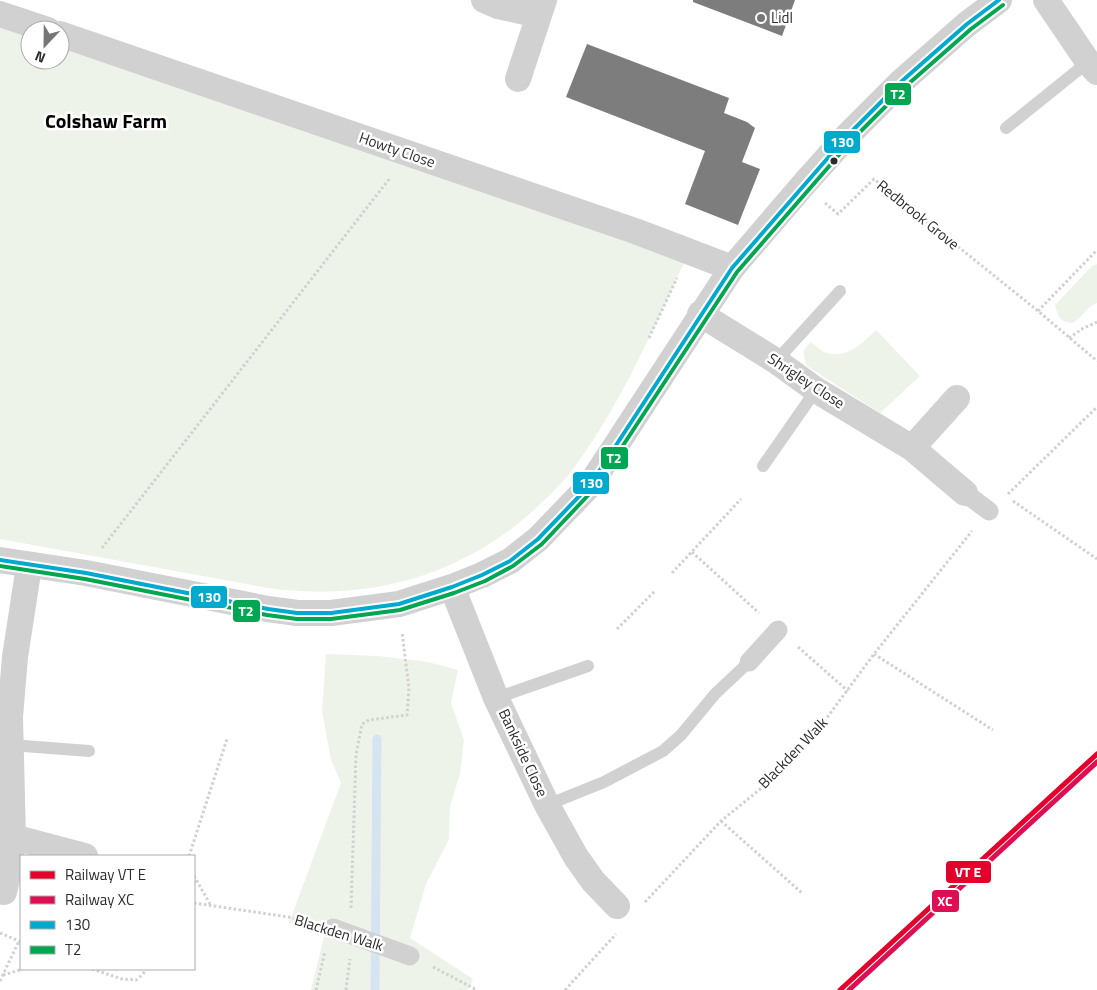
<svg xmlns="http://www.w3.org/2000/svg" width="1097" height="990" font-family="'Titillium Web',sans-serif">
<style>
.green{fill:#eef3ea}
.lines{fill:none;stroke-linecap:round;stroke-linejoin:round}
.stream{stroke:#d6e4f1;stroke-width:9}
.building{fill:#7d7d7d}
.path{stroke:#d1d1d1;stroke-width:3;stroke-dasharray:2.5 2.5;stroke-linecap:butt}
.service{stroke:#d1d1d1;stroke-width:12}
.pedestrian{stroke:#d1d1d1;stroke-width:19}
.minor{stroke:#d1d1d1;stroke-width:26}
.pedestrian-bridge{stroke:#d1d1d1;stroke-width:19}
.bus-1-casing{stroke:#fff;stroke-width:8}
.bus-2-casing{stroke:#fff;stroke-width:8}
.bus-1{stroke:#00a9ce;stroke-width:4}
.bus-2{stroke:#00a651;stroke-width:4}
.rail-1-casing{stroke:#fff;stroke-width:9}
.rail-2-casing{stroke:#fff;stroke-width:9}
.rail-1{stroke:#e4002b;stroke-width:5}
.rail-2{stroke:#df0d52;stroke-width:5}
.poi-dot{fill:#767676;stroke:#fff;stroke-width:2}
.bus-dot{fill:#2c2c2c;stroke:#fff;stroke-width:2}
.labels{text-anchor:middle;stroke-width:5;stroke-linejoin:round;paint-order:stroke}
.poi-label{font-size:15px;fill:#2c2c2c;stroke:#fff;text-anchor:start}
.street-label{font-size:15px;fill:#2c2c2c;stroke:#fff}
.district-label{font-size:20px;font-weight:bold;fill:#000;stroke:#fff}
.line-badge{stroke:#fff;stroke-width:2}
.badge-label{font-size:14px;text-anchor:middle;font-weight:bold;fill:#fff}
</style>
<rect width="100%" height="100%" fill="#fff"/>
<path class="green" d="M0,14L30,30V60H60V34L689,252C653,329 619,411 566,478C556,489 545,500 534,510C460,577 366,602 268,588L0,539Z
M1097,264V303C1086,307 1083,317 1073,323C1060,322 1058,317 1055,305L1092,266Z
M876,330L920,376L880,413L807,366C803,354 801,351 811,342C815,345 820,350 824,352C846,360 862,344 876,330Z
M326,654L378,656L428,662L458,670L451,703L464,740L460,774L450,806L449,839L426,884L410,938L473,979L468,990H311L325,933L289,923L341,783L331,760L322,711Z"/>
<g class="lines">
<path class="stream" d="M375,990L377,739"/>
</g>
<path class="building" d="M693,0H795L782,36L693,2Z
M587,44L729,98L724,113L747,122L755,128L742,162L760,169L738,225L685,204L705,151L566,97Z"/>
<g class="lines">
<path class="path" d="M825,203L838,214L874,179L1038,311L1097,361
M1038,311L1097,250
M649,338L677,278
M1069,338L1082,329L1097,322
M1008,494L1097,407
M1013,501L1097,559
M102,548L390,178
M692,552L759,613
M672,573L741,499
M617,629L655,591
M798,647L848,691
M874,654L993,730
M721,821L802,893
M189,856L227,739
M194,876L210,904
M645,902L721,821L775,777L812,738L874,654L972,531
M194,903L288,917L309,922
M351,908L356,755L362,724L369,720L407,715L409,688L402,632
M0,933L21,942
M433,967L477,990
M92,969L122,979L136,980L143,974L146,969
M3,975L23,969
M0,981L19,941
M316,990L325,951
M346,990L350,959
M565,990L616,934"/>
<path class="service" d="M1006,128L1088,62
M776,361L840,291
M763,466L816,390
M496,698L588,666
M11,745L89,751
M547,805L604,782L663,751L681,735L715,694L749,662"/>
<path class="pedestrian" d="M965,493L989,511
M749,662L778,630"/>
<path class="minor" d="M484,0L498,6L538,15
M1046,0L1088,62L1097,72
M0,14L48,30
M60,34L635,231L732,268
M518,79L544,0
M700,314L776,361L816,390L912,448L965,493
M912,448L957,398
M0,560L86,573L268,609L297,613H331L399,604L452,587L482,575L510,561L538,539L590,485L732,268L804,184L847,136L902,81L967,24L999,0
M452,587L496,698L547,805L576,857L593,881L617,906
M13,837L85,856
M4,892L10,867L13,837L10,717L15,657L29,566"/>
<path class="pedestrian-bridge" d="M333,928L410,956"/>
<defs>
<path id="bus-1" d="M0,560L86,573L268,609L297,613H331L399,604L452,587L482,575L510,561L538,539L590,485L732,268L847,136L902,81L967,24L999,0"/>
<path id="bus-2" d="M0,566L85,579L267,615L297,619H331L400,610L454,593L485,581L513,566L542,544L595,488L737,272L852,140L906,86L971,29L1003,5"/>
</defs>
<use href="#bus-1" class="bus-1-casing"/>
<use href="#bus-2" class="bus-2-casing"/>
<use href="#bus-1" class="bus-1"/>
<use href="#bus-2" class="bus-2"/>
<defs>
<path id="rail-1" d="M840,990L1097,754"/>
<path id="rail-2" d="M849,990L1097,762"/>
</defs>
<use href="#rail-1" class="rail-1-casing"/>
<use href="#rail-2" class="rail-2-casing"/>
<use href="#rail-1" class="rail-1"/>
<use href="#rail-2" class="rail-2"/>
</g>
<circle class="poi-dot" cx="761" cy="18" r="5"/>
<circle class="bus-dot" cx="834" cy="161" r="4.5"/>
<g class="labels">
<g class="poi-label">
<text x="771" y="23">Lidl</text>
</g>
<g class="street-label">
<text transform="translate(397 150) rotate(19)" y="5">Howty Close</text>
<text transform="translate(918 215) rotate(39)" y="5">Redbrook Grove</text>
<text transform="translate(806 381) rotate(33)" y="5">Shrigley Close</text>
<text transform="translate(523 753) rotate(65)" y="5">Bankside Close</text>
<text transform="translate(793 753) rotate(-46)" y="5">Blackden Walk</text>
<text transform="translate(339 933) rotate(17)" y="5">Blackden Walk</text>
</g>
<g class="district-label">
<text x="106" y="128">Colshaw Farm</text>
</g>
</g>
<g class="line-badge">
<rect x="884" y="82" width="28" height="24" rx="5" fill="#00a651"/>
<rect x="823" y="130" width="38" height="24" rx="5" fill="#00a9ce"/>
<rect x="600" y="446" width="29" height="24" rx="5" fill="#00a651"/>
<rect x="572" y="471" width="38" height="24" rx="5" fill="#00a9ce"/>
<rect x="190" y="585" width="38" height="24" rx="5" fill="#00a9ce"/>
<rect x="232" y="599" width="29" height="24" rx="5" fill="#00a651"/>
<rect x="945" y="860" width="47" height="24" rx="5" fill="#e4002b"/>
<rect x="931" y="889" width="29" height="24" rx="5" fill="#df0d52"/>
</g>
<g class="badge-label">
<text x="898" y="99">T2</text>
<text x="842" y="147">130</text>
<text x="614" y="463">T2</text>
<text x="591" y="488">130</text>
<text x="209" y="602">130</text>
<text x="246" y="616">T2</text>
<text x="968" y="877">VT E</text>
<text x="945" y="906">XC</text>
</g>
<rect x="20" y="855" width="175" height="115" fill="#ffffff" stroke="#ababab"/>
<rect x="30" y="871" width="25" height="8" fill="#e4002b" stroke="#ababab"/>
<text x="65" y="880" font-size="15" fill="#2c2c2c">Railway VT E</text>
<rect x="30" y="896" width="25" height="8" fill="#df0d52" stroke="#ababab"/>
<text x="65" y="905" font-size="15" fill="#2c2c2c">Railway XC</text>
<rect x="30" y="921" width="25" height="8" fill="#00a9ce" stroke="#ababab"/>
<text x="65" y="930" font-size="15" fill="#2c2c2c">130</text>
<rect x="30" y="946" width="25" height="8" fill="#00a651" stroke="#ababab"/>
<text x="65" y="955" font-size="15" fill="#2c2c2c">T2</text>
<g transform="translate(45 45) rotate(202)"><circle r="24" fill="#ffffff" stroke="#ababab"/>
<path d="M0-4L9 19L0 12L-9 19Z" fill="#767676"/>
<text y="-8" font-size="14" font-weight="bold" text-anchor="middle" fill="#2c2c2c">N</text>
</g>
</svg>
